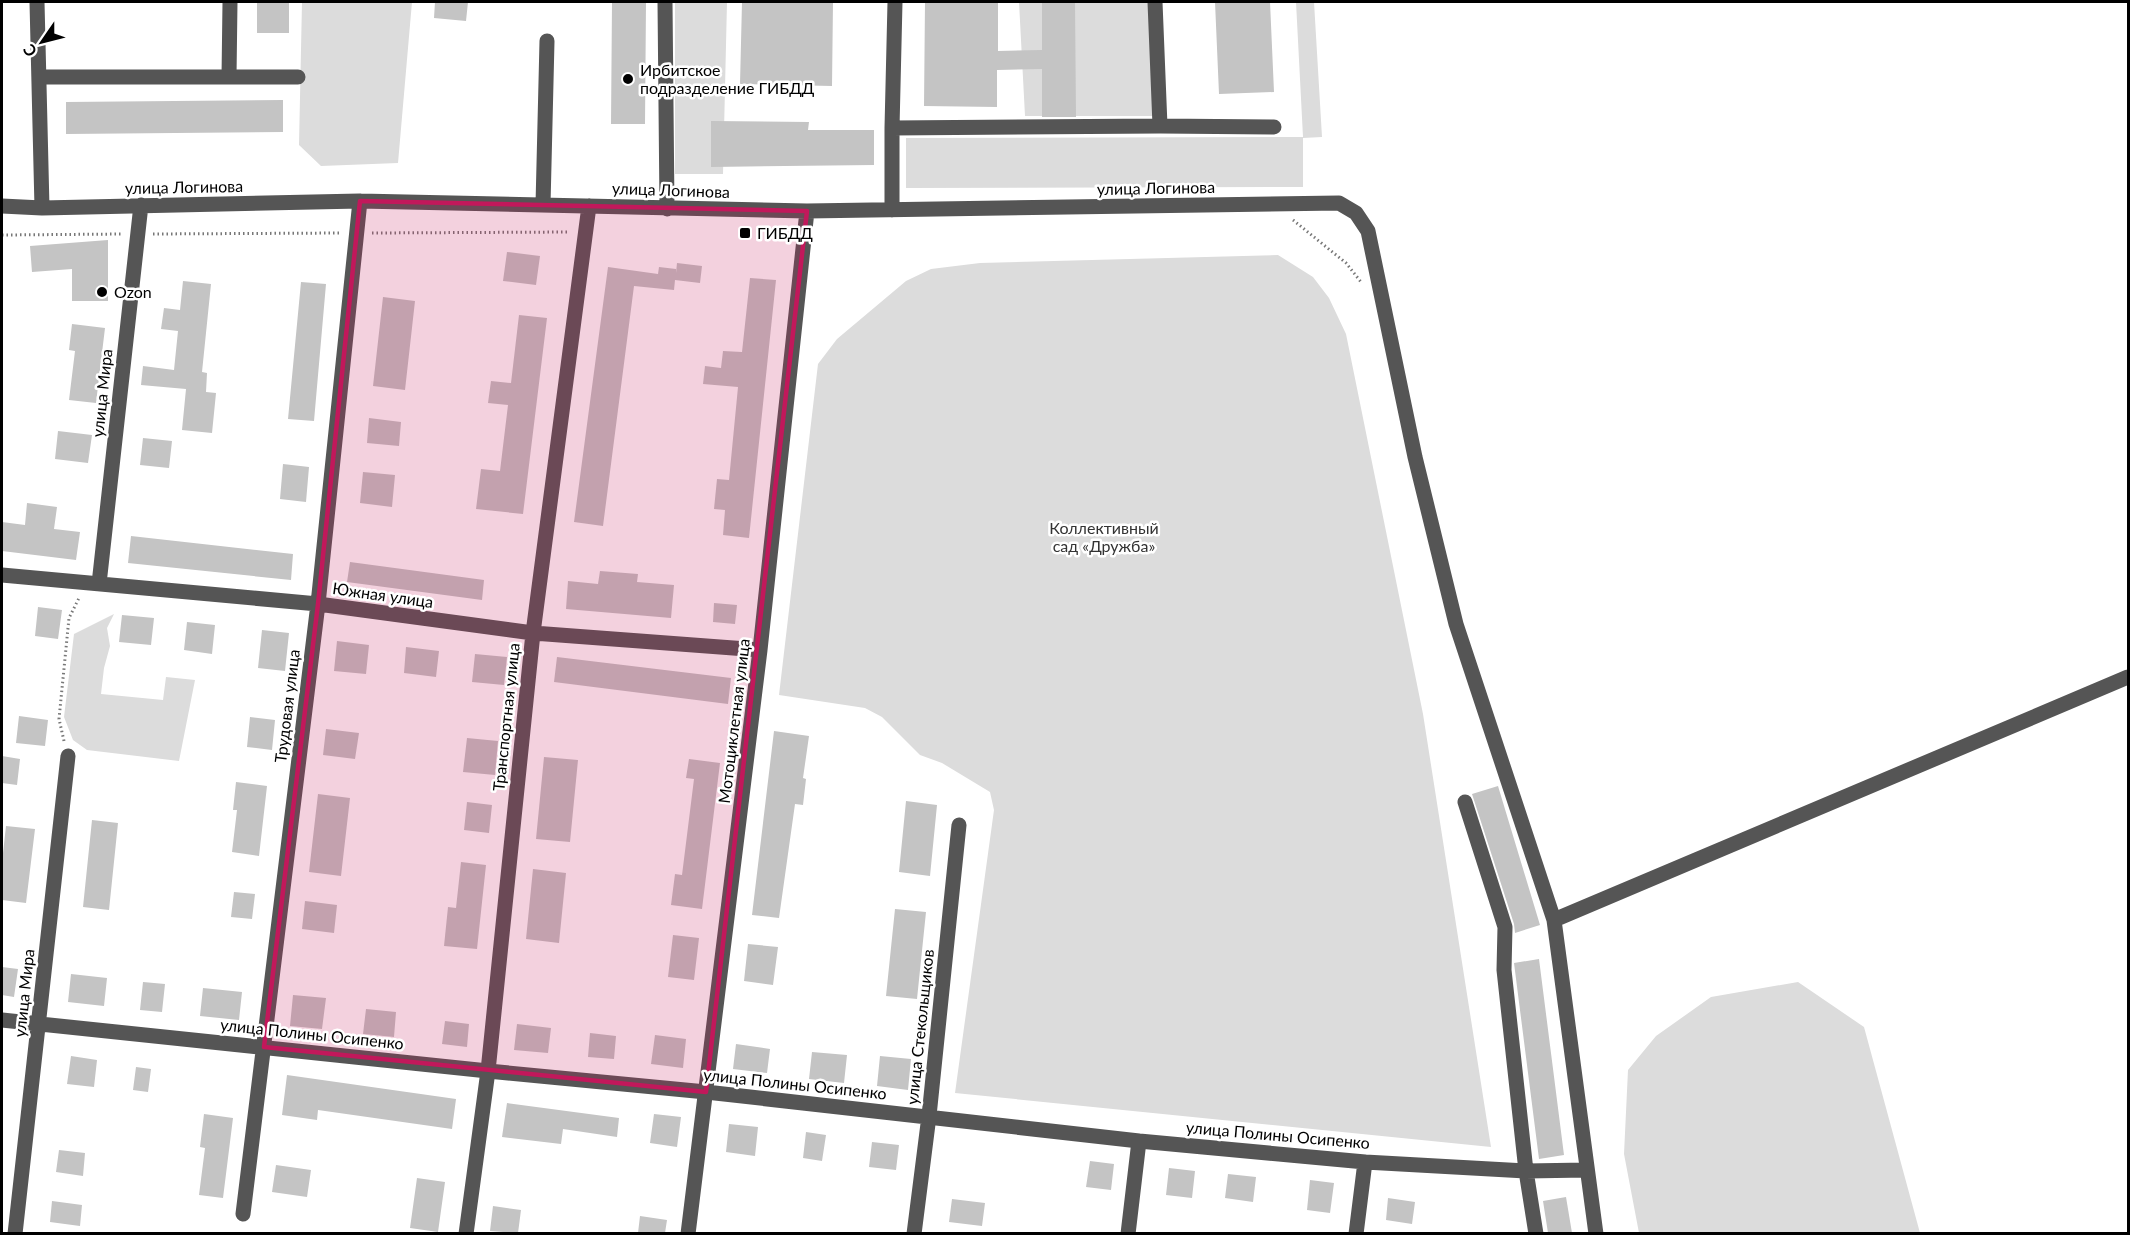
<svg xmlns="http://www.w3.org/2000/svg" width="2130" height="1235" font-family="Lato,sans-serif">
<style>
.green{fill:#dcdcdc}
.building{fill:#c4c4c4}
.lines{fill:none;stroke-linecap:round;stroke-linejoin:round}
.path{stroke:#777;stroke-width:3;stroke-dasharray:1.5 3;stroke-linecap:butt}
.minor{stroke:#555;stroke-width:15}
.marked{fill:#c2185b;fill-opacity:0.2;stroke:#c2185b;stroke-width:4.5;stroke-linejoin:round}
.poi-dot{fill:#000;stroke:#fff;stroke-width:2}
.labels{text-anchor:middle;stroke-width:5;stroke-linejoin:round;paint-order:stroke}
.poi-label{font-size:16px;fill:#000;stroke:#fff;text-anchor:start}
.street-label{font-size:16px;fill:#000;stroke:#fff}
.park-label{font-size:16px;fill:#333;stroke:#fff}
</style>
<rect width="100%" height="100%" fill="#fff"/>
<path class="green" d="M302,2H412L398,163L321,166L299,145Z
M675,2H727L723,174H675Z
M1019,2H1148L1155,116H1025Z
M1296,2H1314L1322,137L1303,138V187L906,188V138L1303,137Z
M1278,255L1313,277L1329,298L1346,334L1423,714L1491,1147L955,1093L994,810L990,792L942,763L920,755L882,717L865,708L779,695L818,364L837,339L906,281L931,269L980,263Z
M114,614L107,628L110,646L104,668L101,694L163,700L166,677L195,680L179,761L87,750L73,740L64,717L74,634Z
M1798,982L1864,1027L1920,1233H1639L1624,1154L1628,1070L1656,1036L1711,997Z"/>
<path class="building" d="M257,2H289V33H257Z
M435,2H468L466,21L434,18Z
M612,2H646L645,124H611Z
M742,2H833L832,86L740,84Z
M925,2H998V51L1042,50V2H1075L1076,117H1042V69L997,70V107L924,106Z
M1215,2H1270L1274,92L1219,94Z
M283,100V132L66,134V102Z
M711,121L809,122L808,130H874V165L711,167Z
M108,240V301H72V269L32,272L30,246Z
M507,252L540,256L536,285L503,281Z
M677,263L702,266L700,283L675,280L674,290L634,286L603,526L574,522L608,267L658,274L659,267L676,269V273Z
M750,278L776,280L749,538L723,535L725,510L714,509L717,479L729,480L738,387L703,384L705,366L721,368L723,351L742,352Z
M183,281L211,284L202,372L207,373L206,392L216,393L212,433L182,430L186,389L141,385L143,366L174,370L178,331L161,329L164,308L180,310Z
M301,282L326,284L314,421L288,419Z
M383,297L415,301L405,390L373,386Z
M519,315L547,318L523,514L476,509L481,469L500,471L508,405L488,403L491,381L511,383Z
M72,324L105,328L96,403L69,400L75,351L69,350Z
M369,418L401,422L399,446L367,443Z
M58,431L92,435L88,463L55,459Z
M143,438L172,441L169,468L140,465Z
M283,464L309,467L306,502L280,499Z
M363,472L395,475L392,507L360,503Z
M27,503L57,507L54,529L80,532L76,560L2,551V522L25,525Z
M131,536L293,554L291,580L128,563Z
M350,562L484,580L482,600L347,582Z
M600,571L638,574L637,582L674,585L671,618L566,609L568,581L598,584Z
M714,603L737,605L735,624L713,622Z
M38,607L62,610L58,639L35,636Z
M122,615L154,618L151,645L119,642Z
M187,622L215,625L212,654L184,650Z
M262,630L289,633L285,671L258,668Z
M337,641L369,645L366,674L334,671Z
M406,647L439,651L436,677L404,673Z
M475,654L507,657L504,685L472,682Z
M557,657L731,678L728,704L554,682Z
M19,716L48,720L45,746L16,743Z
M250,717L275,720L272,750L247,747Z
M326,729L359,733L355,759L323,755Z
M774,731L809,736L803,778L806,779L803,805L795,804L779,918L752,915Z
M467,738L498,741L495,775L463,772Z
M2,756L20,759L17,785L2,783Z
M544,757L578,760L570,842L536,839Z
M689,759L720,763L702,909L671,905L675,874L682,875L694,779L686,778Z
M236,782L267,786L259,856L232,852L237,810H233Z
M1498,786L1540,925L1515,933L1514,924L1472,794Z
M318,794L350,798L341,876L309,872Z
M906,801L937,805L930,876L899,872Z
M467,802L492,805L489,833L464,830Z
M92,820L118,823L109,910L83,907Z
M6,826L35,829L26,903L2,900V862Z
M461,862L486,865L477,949L444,946L448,907L456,908Z
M533,869L566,873L559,943L526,939Z
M234,892L255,894L252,919L231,917Z
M305,901L337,905L334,933L302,929Z
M895,909L926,912L917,999L886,996Z
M673,935L699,938L694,980L668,977Z
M748,944L778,947L773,985L744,981Z
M1539,959L1564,1155L1539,1159L1514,963Z
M2,967L18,969L14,997L2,995Z
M71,974L107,978L104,1006L68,1002Z
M143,982L165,984L162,1012L140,1010Z
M203,988L242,992L239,1020L200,1016Z
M293,995L326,998L322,1029L290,1026Z
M366,1009L396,1012L394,1037L363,1034Z
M445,1021L469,1024L467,1047L442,1044Z
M517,1024L551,1028L548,1053L514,1050Z
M590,1033L616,1036L614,1059L588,1057Z
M655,1035L686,1039L683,1068L651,1064Z
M736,1044L770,1049L767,1073L733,1069Z
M812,1052L847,1055L844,1083L809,1079Z
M71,1056L97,1060L94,1087L67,1084Z
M880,1056L911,1059L908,1090L877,1086Z
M136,1067L151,1069L148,1092L133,1090Z
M287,1075L456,1099L452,1129L318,1110L317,1120L282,1115Z
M507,1103L619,1118L617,1137L563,1129L561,1144L502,1137Z
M204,1114L233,1118L223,1198L199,1195L205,1148L200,1147Z
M654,1114L681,1117L677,1147L650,1143Z
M729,1124L758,1127L755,1156L726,1152Z
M806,1132L826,1135L822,1161L803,1158Z
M872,1142L899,1145L896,1170L869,1167Z
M59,1150L85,1153L83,1176L56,1172Z
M1090,1161L1114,1164L1111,1190L1086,1187Z
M276,1165L311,1170L307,1197L272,1192Z
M1169,1168L1195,1171L1192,1198L1166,1195Z
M1228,1174L1256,1177L1253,1202L1225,1198Z
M417,1178L445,1182L438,1232L410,1228Z
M1310,1180L1334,1183L1330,1213L1307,1210Z
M1566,1197L1572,1233H1548L1543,1201Z
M1388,1198L1415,1202L1412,1224L1386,1220Z
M952,1199L985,1203L982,1226L949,1222Z
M52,1201L82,1205L80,1226L50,1222Z
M493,1206L521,1210L518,1233L490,1231Z
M640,1216L667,1220L665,1233H638Z"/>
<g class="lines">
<path class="path" d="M1293,220L1346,263L1361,282
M372,233L570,232
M153,234L342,233
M2,235L123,234
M64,741L59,719L69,618L79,598"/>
<path class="minor" d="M37,2L42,208
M665,2L667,209
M1155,2L1160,126
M39,77H298
M229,77L230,2
M892,128L895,2
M543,205L547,41
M2,206L42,208L360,201L807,211L1339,203L1356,213L1368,231L1415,457L1456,624L1554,920L1596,1234
M892,210V128L1160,126L1274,127
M2,575L318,604L533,633L760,650
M99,584L141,205
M1465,802L1505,927L1504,970L1526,1171L1536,1234
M1554,920L2128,677
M2,1020L488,1071L706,1092L1139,1141L1365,1162L1526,1171L1586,1170
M243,1214L318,604L360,201
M15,1234L68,756
M466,1234L488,1071L533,633L589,206
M688,1234L760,650L807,211
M914,1234L929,1116L959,825
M1128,1234L1139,1141
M1356,1234L1365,1162"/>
</g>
<path class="marked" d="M360,201L807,211L706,1092L264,1047L318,604Z"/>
<g class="poi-dot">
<circle cx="628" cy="79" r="6"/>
<rect x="739" y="227" width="12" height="12" rx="3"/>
<circle cx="102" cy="292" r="6"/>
</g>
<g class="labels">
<g class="poi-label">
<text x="640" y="76">Ирбитское<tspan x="640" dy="18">подразделение ГИБДД</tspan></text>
<text x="757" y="239">ГИБДД</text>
<text x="114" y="298">Ozon</text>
</g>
<g class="street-label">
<text transform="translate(184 187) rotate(-1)" y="6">улица Логинова</text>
<text transform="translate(1156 188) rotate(-1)" y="6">улица Логинова</text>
<text transform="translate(671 190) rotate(2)" y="6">улица Логинова</text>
<text transform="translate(102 393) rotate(-84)" y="6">улица Мира</text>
<text transform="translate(383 595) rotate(8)" y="6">Южная улица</text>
<text transform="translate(287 706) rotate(-83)" y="6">Трудовая улица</text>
<text transform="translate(506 717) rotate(-84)" y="6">Транспортная улица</text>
<text transform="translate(734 721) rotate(-83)" y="6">Мотоциклетная улица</text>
<text transform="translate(24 993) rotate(-84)" y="6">улица Мира</text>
<text transform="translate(920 1027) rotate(-84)" y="6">улица Стекольщиков</text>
<text transform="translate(312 1034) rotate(6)" y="6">улица Полины Осипенко</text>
<text transform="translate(795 1084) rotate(6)" y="6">улица Полины Осипенко</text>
<text transform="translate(1278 1135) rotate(5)" y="6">улица Полины Осипенко</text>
</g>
<g class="park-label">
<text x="1104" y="534">Коллективный<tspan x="1104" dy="18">сад «Дружба»</tspan></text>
</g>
</g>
<rect width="2130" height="1235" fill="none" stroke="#000000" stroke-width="6"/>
<g transform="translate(42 42) rotate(235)" stroke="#ffffff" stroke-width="4.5" paint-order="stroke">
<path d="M0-4.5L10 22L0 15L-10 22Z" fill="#000000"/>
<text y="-9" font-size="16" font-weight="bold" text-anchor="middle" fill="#000000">С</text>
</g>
</svg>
